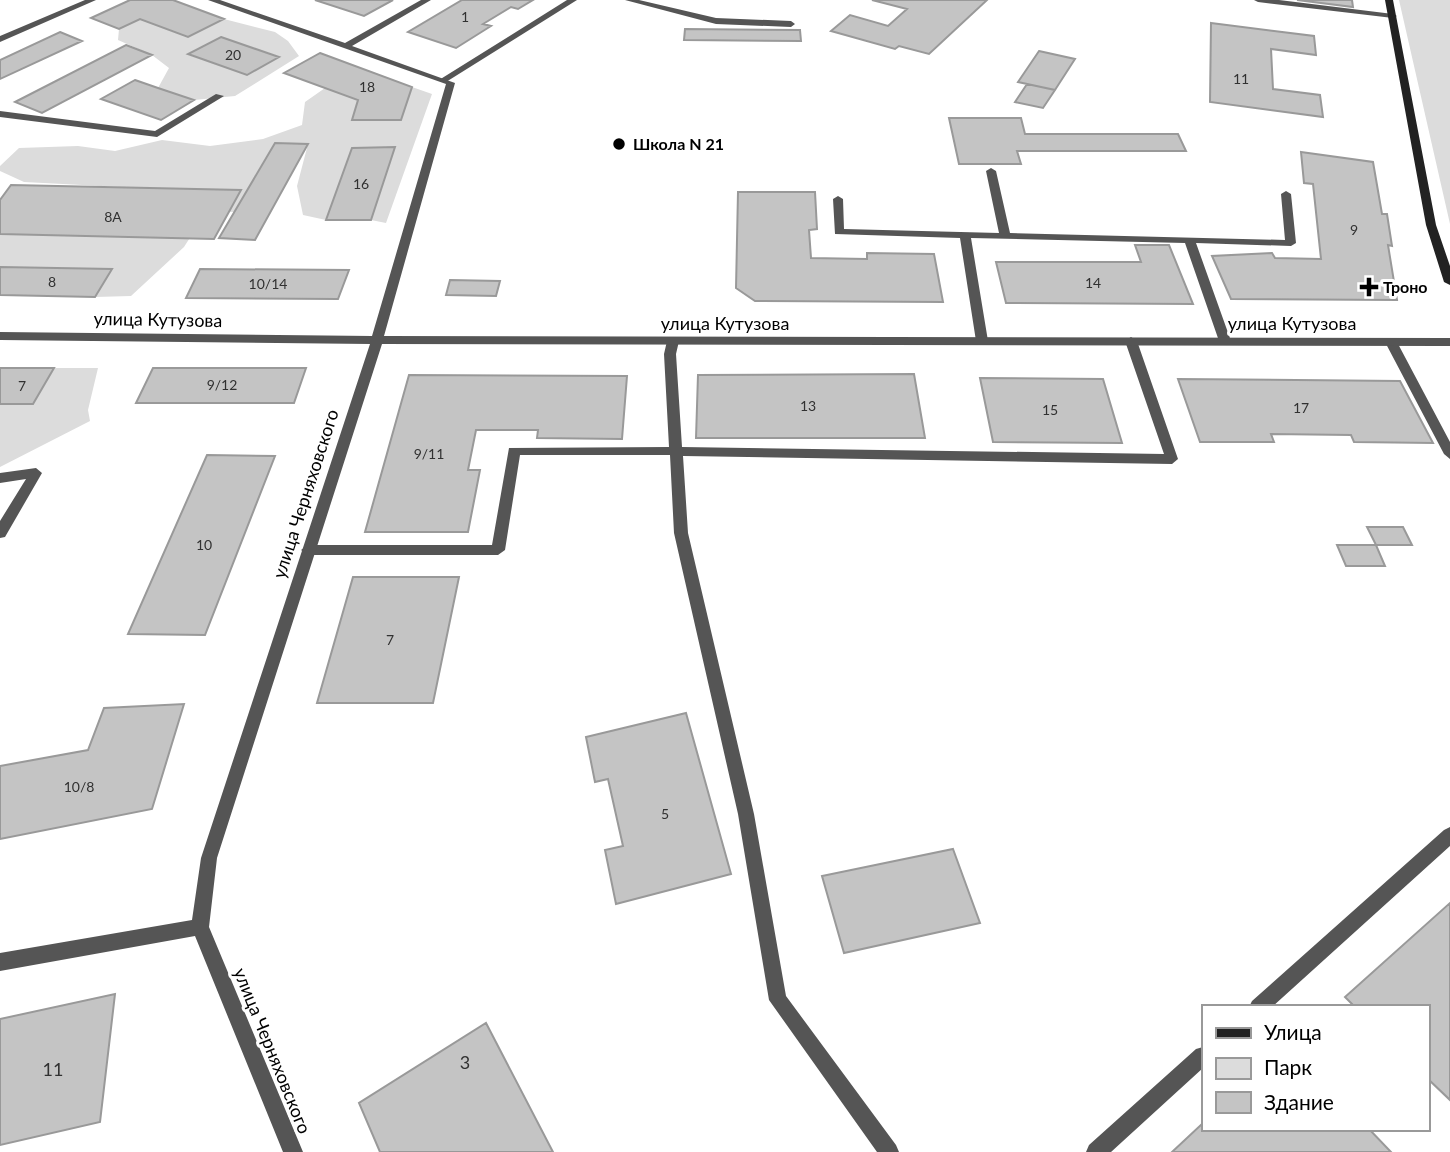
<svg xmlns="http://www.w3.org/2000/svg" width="1450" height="1152" font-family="Lato,sans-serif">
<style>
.green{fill:#dcdcdc;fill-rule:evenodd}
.building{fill:#c4c4c4;stroke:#999;stroke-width:2}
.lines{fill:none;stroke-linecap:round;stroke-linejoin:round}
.lane{fill:#555;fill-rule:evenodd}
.street{fill:#555;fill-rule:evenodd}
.secondary{fill:#222;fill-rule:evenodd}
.poi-dot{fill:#000;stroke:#fff;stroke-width:2.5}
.labels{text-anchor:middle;stroke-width:6;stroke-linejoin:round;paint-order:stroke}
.number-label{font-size:14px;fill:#313131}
.far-poi-label{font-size:16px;font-weight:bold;fill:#000;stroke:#fff;text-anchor:start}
.street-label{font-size:18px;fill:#000;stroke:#fff}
.near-number-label{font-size:18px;fill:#313131}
</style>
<rect width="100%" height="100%" fill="#fff"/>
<path class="green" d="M1399,0H1450V224Z
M140,19L188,37L224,19L275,32L288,41L299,56L235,96L194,100L158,88L169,68L152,55L118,40L119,29ZM221,37L278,56V57L247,75L189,55Z
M412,87L432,94L386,223L371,220L394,147L352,148L326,220L303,215L297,186L308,144L275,143L234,212L207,211L184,247L131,296L95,297L111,269L0,267V228L128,206L121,187L24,182L0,171V166L19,148L78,146L115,151L162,140L210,146L263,139L302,125L305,102L325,88L358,100L353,120H401Z
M54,368H98L88,410L90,421L0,467V404H33Z"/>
<path class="building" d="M130,0H173L224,19L188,37L140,19L119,29L91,18Z
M315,0H393L364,16Z
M462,0H533L518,9L511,7L483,24L491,26L456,48L408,32Z
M872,0H987L929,54L899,46L895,49L831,31L850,15L888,26L907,9Z
M1297,0H1352L1353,7Z
M1211,23L1314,36L1316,55L1271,49L1273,89L1320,95L1323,117L1210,102Z
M685,29L800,30L801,41L684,40Z
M60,32L82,41L0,79V60Z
M221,37L279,57L247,75L188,54Z
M126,45L152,55L42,113L15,102Z
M1039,51L1075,59L1055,90L1018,82Z
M320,53L412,87L401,120H352L358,100L284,73Z
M135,80L158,88L194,100L161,120L101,99Z
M1027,84L1055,90L1043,108L1015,102Z
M949,118H1021L1025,134H1178L1186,151H1017L1021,164H959Z
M275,143L308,144L255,240L219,238Z
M395,147L371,220H326L352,148Z
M1301,152L1373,162L1382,214H1387L1392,246L1388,245L1397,300L1231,299L1212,256L1272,253L1275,258L1321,259L1313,184L1304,183Z
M11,185L241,190L214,239L0,234V200Z
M738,192H815L817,229L809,230L811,258L867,259V253L934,254L943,302L755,301L736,288Z
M1135,245H1169L1193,304L1006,303L996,262H1141Z
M0,267L112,269L95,297L0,295Z
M200,269L349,270L338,299L186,298Z
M450,280L500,281L496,296L446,295Z
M0,368H54L33,404H0Z
M153,368H306L294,403H136Z
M914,374L925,438H696L698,375Z
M409,375L627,376L622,439L537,438L538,430H476L468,470H480L468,532H365Z
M980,378L1103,379L1122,443L993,442Z
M1178,379L1400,381L1433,443L1354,442L1351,435L1271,434L1274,442H1200Z
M207,455L275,456L205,635L128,634Z
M1367,527H1403L1412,545H1376Z
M1337,545H1376L1385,566H1346Z
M353,577H459L433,703H317Z
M184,704L152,809L0,839V766L88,750L104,708Z
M686,713L731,874L616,904L605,850L623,846L608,779L595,782L586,737Z
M953,849L980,923L844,953L822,876Z
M1450,903V1100L1427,1078V1007H1355L1345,997Z
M115,994L100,1122L0,1145V1019Z
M486,1023L553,1152H380L359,1103Z
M1203,1123V1129H1369L1391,1152H1172Z"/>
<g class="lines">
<path class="lane" d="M567,0H577L446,82L439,80Z
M625,0H639L716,18L791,21L795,24L791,27L716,24Z
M1254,0H1279L1393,14L1397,16L1393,18L1258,2Z
M216,94L224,96L157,137L0,117V111L155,131Z
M991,168L996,171L1010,233L1285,240L1281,194L1286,191L1291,194L1296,243L1291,246L1196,243L1231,341L1225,345L1219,341L1185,243L971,238L988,341L982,345L976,341L960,238L835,234L833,199L838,196L843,199L844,229L999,233L986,171Z
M673,337L679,341L676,354L682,447L1164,454L1125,341L1131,337L1137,341L1178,459L1172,464L683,456L688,533L754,814L786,996L896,1145L899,1152H877L769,1000L738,814L674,533L670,455H520L505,550L498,555H308L301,550L308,545H492L509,448L669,447L664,354L667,341Z
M1391,338L1397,342L1450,442V459L1444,454L1385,342Z
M36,468L42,473L5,537L0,538V521L26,479L0,483V473Z
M1450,827V846L1272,1007H1249L1252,1001L1444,830Z
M1203,1047V1068L1111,1152H1086L1089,1145L1196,1049Z"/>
<path class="street" d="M85,0H96L0,42V36Z
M208,0H220L345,43L421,0H431L352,46L455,83L384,336L1450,338V346L382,344L217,858L209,927L303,1152H283L195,936L0,971V953L192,920L201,858L370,344L0,340V332L372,336L446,84Z"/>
<path class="secondary" d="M1385,0H1393L1436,225L1450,266V285L1444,282L1426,225Z"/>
</g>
<g class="poi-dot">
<circle cx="619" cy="144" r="7"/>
<path d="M1365.5 276.5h7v7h7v7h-7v7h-7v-7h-7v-7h7z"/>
</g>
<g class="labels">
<g class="number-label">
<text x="465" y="22">1</text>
<text x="233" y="60">20</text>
<text x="1241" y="84">11</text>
<text x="367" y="92">18</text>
<text x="361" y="189">16</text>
<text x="113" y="222">8А</text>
<text x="1354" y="235">9</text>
<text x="52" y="287">8</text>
<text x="1093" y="288">14</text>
<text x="268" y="289">10/14</text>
<text x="222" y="390">9/12</text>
<text x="22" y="391">7</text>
<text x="808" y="411">13</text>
<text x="1301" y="413">17</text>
<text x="1050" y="415">15</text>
<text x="429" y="459">9/11</text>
<text x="204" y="550">10</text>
<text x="390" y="645">7</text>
<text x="79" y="792">10/8</text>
<text x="665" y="819">5</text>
</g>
<g class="far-poi-label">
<text x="633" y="150">Школа N 21</text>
<text x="1383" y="293">Троно</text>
</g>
<g class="street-label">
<text transform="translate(158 320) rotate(1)" y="6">улица Кутузова</text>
<text x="725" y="330">улица Кутузова</text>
<text x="1292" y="330">улица Кутузова</text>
<text transform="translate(306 494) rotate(-72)" y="6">улица Черняховского</text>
<text transform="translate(272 1051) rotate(68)" y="6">улица Черняховского</text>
</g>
<g class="near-number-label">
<text x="465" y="1069">3</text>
<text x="53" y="1076">11</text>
</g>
</g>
<rect x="1202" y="1005" width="228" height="126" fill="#ffffff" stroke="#999999" stroke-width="2"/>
<rect x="1216" y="1028" width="35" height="10" fill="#222222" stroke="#999999" stroke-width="2"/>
<text x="1264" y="1040" font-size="21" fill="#000000">Улица</text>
<rect x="1216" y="1058" width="35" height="21" fill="#dcdcdc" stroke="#999999" stroke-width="2"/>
<text x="1264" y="1075" font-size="21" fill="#000000">Парк</text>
<rect x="1216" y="1092" width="35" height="21" fill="#c4c4c4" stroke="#999999" stroke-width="2"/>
<text x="1264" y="1110" font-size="21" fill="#000000">Здание</text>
</svg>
